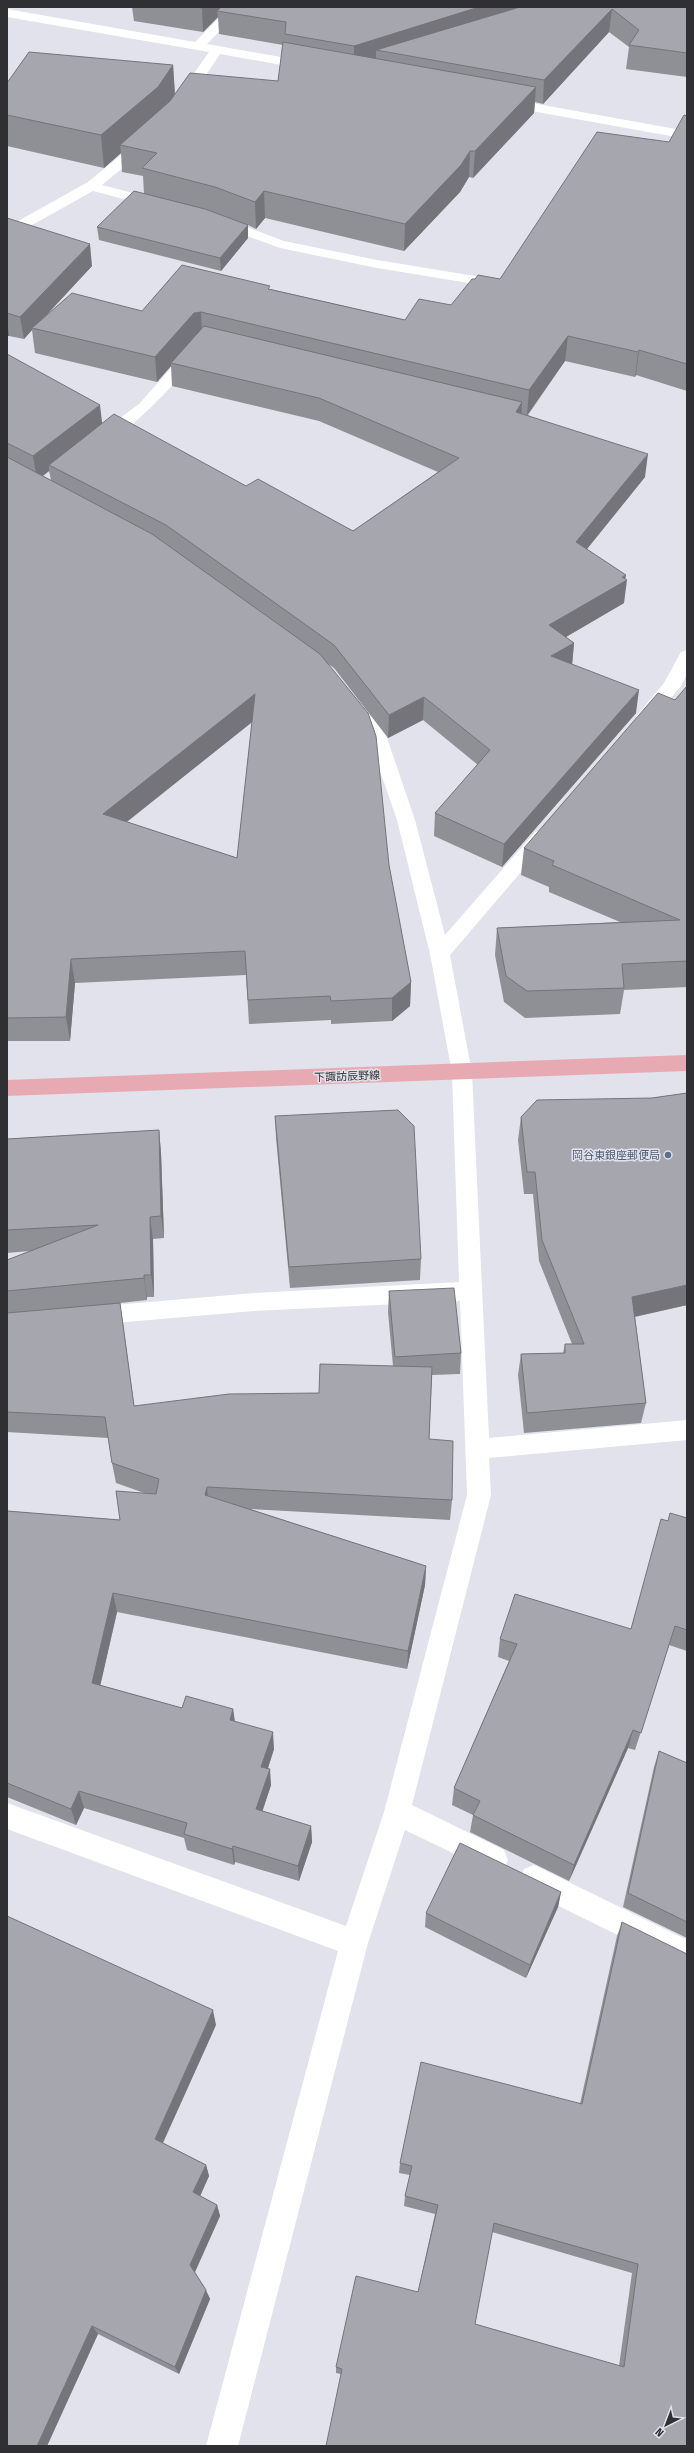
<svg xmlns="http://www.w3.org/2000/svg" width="694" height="2453" font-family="'Fira Sans Condensed','Noto Sans JP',sans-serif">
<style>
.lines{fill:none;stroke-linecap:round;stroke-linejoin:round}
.minor{fill:#fff;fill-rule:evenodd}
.major{fill:#e8aab2;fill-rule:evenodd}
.wall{fill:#8f8f96;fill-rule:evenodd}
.shaded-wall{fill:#74747a}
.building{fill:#a6a6af;stroke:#74747a;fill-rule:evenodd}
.service-dot{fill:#5c6f8a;stroke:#e1e2eb;stroke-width:1.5}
.labels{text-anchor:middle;stroke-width:3;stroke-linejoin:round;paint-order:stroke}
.street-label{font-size:11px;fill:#303034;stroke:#e1e2eb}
.service-label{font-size:11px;fill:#4e5e75;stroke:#e1e2eb;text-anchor:end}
</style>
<rect width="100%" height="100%" fill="#e1e2eb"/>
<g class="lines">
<path class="minor" d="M230,7H243L207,44L309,62L315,66L314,69L309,70L220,54L188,102L183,103L176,99L209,52L7,17V9L195,42Z
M504,98L687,131V139L499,105L497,102Z
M143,140L148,141L150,144L148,147L102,185L163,201L165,204L163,207L158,208L93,191L7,239V228L11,225L88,182L138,141Z
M220,217L284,241L377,260L487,278L494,282L487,286L377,268L280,248L215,224L213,221Z
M191,349L199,354C185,373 119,448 96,442L94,439L96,436L139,404L186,351Z
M687,650V674L681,686L651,721L645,723L639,721L636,717L639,713L664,683L681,652Z
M356,702L362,704L386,735L415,820L445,935L535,832L542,830L549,832L551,837L450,955L472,1073L489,1438L687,1420V1440L489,1458L491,1495L412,1805L504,1850L508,1860L504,1870L494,1873L405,1830L368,1943L238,2446H206L338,1951L7,1829V1803L346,1926L384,1812L467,1495L460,1301L254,1311L91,1325L83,1323L80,1316L83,1309L91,1307L254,1293L459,1282L452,1073L430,954L397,820L368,736L347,708L350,704Z
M534,1865L687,1940V1969L524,1889L520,1879L524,1869Z"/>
<path class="major" d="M687,1055V1071L7,1096V1080Z"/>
</g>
<path class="wall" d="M132,7H687V77L626,69L629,47L609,32L543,104L535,102L534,113L473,178L469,177L460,192L404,251L265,218L256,229L248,225V238L221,271L99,240L97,227L144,194L143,176L122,172L121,153L104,168L7,146V83L173,65L175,94L278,81L283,45L219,34L218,17L203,32L134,21Z
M687,116V391L636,375L635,377L565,361L528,415L645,477L587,549L625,579L624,603L566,637L574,643L572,664L636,713L502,867L434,836L435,813L478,765L423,720L388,738L334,668L327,663L389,865L411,982L410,1006L392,1021L331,1024V1020L249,1024L246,975L75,983L70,1041H7V354L102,423L246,486L353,531L438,472L319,421L172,386L171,366L157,382L35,353L32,330L24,339L9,336H7V218L92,266L44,318L142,311L270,289L405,320L451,305L500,279L669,142ZM49,471L51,480L43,476ZM252,722L237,858L127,822Z
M687,686V987L624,990L620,1014L525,1018L504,1002L495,955L497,928L620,922L549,892V887L521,875L524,848L675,700Z
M687,1093V1305L635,1317L646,1403L641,1423L524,1433L518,1375L521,1354L563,1353L565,1344H572L539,1261L533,1194H524L518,1140L521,1117L652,1098Z
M275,1116L421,1259L420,1280L290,1288L276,1138Z
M159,1130L161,1153L164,1238L153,1239L154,1297H147V1300L120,1303L123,1324L134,1406L319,1393L393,1366L388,1312L389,1291L461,1353L460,1374L432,1375L429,1439L452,1500L450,1520L250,1509L426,1566L425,1585L407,1669L117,1612L100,1685L182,1708L233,1709L235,1721L274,1749L268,1768L271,1785L262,1811L311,1826L312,1842L299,1881L235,1862L234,1865L187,1850L184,1838L84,1808L76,1825L7,1797V1511L120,1520L147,1494L116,1483L112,1463L108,1438L7,1432V1260L30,1251L7,1253V1139Z
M687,1518V1651L669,1645L635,1750L628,1748L569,1881L470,1832L473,1815L452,1805L454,1788L509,1661L498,1657L500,1639L631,1629L668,1521Z
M659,1751L687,1763V1938L623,1907L654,1767Z
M561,1892L558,1907L526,1978L425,1927L426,1913Z
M622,1922L687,2446L336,2373V2367L418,2292L435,2214L404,2206L405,2196L410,2175L399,2173L400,2163L580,2104L617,1936ZM492,2232L632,2273L619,2366L475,2324Z
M216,2025L163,2143L206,2165L209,2176L200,2196L217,2205L220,2216L195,2272L210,2299L179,2374L98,2334L47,2446H7Z"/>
<path class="shaded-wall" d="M203,7H228L217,11L218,17L203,32L202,8Z
M479,7H553L376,50V63L354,69V46Z
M612,9L609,32L543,104L544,80Z
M173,65L175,97L120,145L121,153L104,168L101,135Z
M536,87L534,113L473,178L475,151Z
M470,151L469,177L460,192L404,251L405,224Z
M264,191L265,218L256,229L255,202Z
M248,225V238L221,271L220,258Z
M90,244L92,266L34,328H32V330L24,339L20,317Z
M201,312L202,337L171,363V366L157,382L155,357L194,313Z
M7,320L9,336H7Z
M568,336L565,361L527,415L529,390Z
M639,350L636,375L635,377L638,352Z
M522,402L521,425L516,412Z
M100,405L103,430L49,465V471L37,480L33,456Z
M648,454L645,477L574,565L576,542Z
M626,575L625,581L627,580L624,603L547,648L549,625Z
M574,643L572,666L551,656Z
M639,690L636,713L502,867L504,844Z
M255,694L256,719L106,838L103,814Z
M424,697L423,720L388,738L389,715Z
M71,959L75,983L70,1041L66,1017Z
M411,982L410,1006L392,1021V998Z
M159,1130L161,1153L164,1238L161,1216Z
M150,1217L153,1239L154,1297L151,1275Z
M144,1275L147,1297V1300L144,1278Z
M687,1285V1305L628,1318L632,1297Z
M120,1303L123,1324L137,1427L134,1406Z
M207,1487L209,1507L205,1495Z
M426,1566L425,1585L407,1669L408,1651Z
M113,1593L117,1612L97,1700L92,1683Z
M233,1709L235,1726L230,1720Z
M633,1730L628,1748L569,1881L574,1865Z
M273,1732L274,1749L263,1783L261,1767Z
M270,1769L271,1785L258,1825L256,1809Z
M79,1791L84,1808L76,1825L71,1809Z
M311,1826L312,1842L299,1881L298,1866Z
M233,1846L235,1862L234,1865L232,1849Z
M561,1892L558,1907L526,1978L530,1965Z
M213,2010L216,2025L159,2151L155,2139Z
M206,2165L209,2176L197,2203L193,2192Z
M217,2205L220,2216L194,2274L190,2265Z
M206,2290L210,2299L179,2374L175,2367Z
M92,2326L98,2334L47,2446H37Z"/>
<path class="building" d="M194,7H203L202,8Z
M221,7H479L354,46L285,34L286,22L217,11Z
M520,7H687V53L629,45L639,30L612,9L544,80L376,50Z
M283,42L536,87L475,151H470L461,165L405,224L264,191L255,202L215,187L142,168L157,153L120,145L170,101L190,73L278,81Z
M29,52L173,65L158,87L101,135L7,115V83Z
M684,115L687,116V364L639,350L638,352L568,336L529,390L201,312L194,313L155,357L32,328L72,293L142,311L182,265L270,286L268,289L405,320L419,299L451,305L472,279H475L478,275L500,279L597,132L669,142Z
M134,191L205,209L248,225L220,258L97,227Z
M7,218L90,244L20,317L7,313Z
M204,326L522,402L516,412L648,454L576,542L626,575L622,577L627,580L549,625L574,643L551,656L639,690L504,844L435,813L490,750L424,697L389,715L334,645L166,525L49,465L114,414L246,486L258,479L353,531L459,458L319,398L171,363Z
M7,354L100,405L33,456L7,443Z
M7,457L152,534L320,654L368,713L376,736L389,865L411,982L392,998L331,1001L330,996L248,1000L245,951L71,959L66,1017L7,1018ZM255,694L237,858L103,814Z
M687,686V961L622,964L624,988L527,991L506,976L497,928L680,920L552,865L554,861L524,848L658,693L675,700Z
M687,1093V1285L632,1297L646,1403L527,1413L521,1354L565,1353V1344H584L542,1240L535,1172H527L521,1117L537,1100L652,1098Z
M398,1110L414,1126L421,1259L289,1267L275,1116Z
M159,1130L161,1216L150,1217L151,1275H144V1278L7,1291V1260L98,1225L7,1230V1139Z
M454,1288L461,1353L395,1357L389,1291Z
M120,1303L134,1406L229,1394L319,1393L320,1364L432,1367L429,1439L453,1441L452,1500L207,1487L205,1495L426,1566L408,1651L113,1593L92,1683L182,1708L186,1696L233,1709L230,1720L273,1732L261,1767L270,1769L256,1809L311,1826L298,1866L233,1846L232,1849L184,1834L187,1823L79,1791L71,1809L7,1783V1511L120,1520L116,1491L156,1494L159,1479L112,1463L105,1417L7,1412V1313Z
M670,1513L687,1518V1630L675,1626L641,1733L633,1730L574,1865L473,1815L480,1801L454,1788L517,1644L500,1639L515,1594L631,1629L661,1519L668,1521Z
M659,1751L687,1763V1922L628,1893Z
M460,1843L561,1892L530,1965L426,1913Z
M7,1916L213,2010L155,2139L206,2165L193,2192L217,2205L190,2265L206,2290L175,2367L92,2326L37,2446H7Z
M622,1922L687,1954V2446H326L342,2369L336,2367L356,2276L418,2292L438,2205L405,2196L412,2166L400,2163L421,2062L582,2104ZM494,2223L638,2264L624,2367L475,2324Z"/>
<circle class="service-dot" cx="668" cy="1155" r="4"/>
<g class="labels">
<g class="street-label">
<text transform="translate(347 1076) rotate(-2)" y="4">下諏訪辰野線</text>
</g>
<g class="service-label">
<text x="660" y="1159">岡谷東銀座郵便局</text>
</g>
</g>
<rect width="694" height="2453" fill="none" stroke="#303034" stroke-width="16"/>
<g transform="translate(666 2425) rotate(222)" stroke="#e1e2eb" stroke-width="3" paint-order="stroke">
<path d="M0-3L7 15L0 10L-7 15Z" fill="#303034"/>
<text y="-6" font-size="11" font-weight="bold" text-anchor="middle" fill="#303034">N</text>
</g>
</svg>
